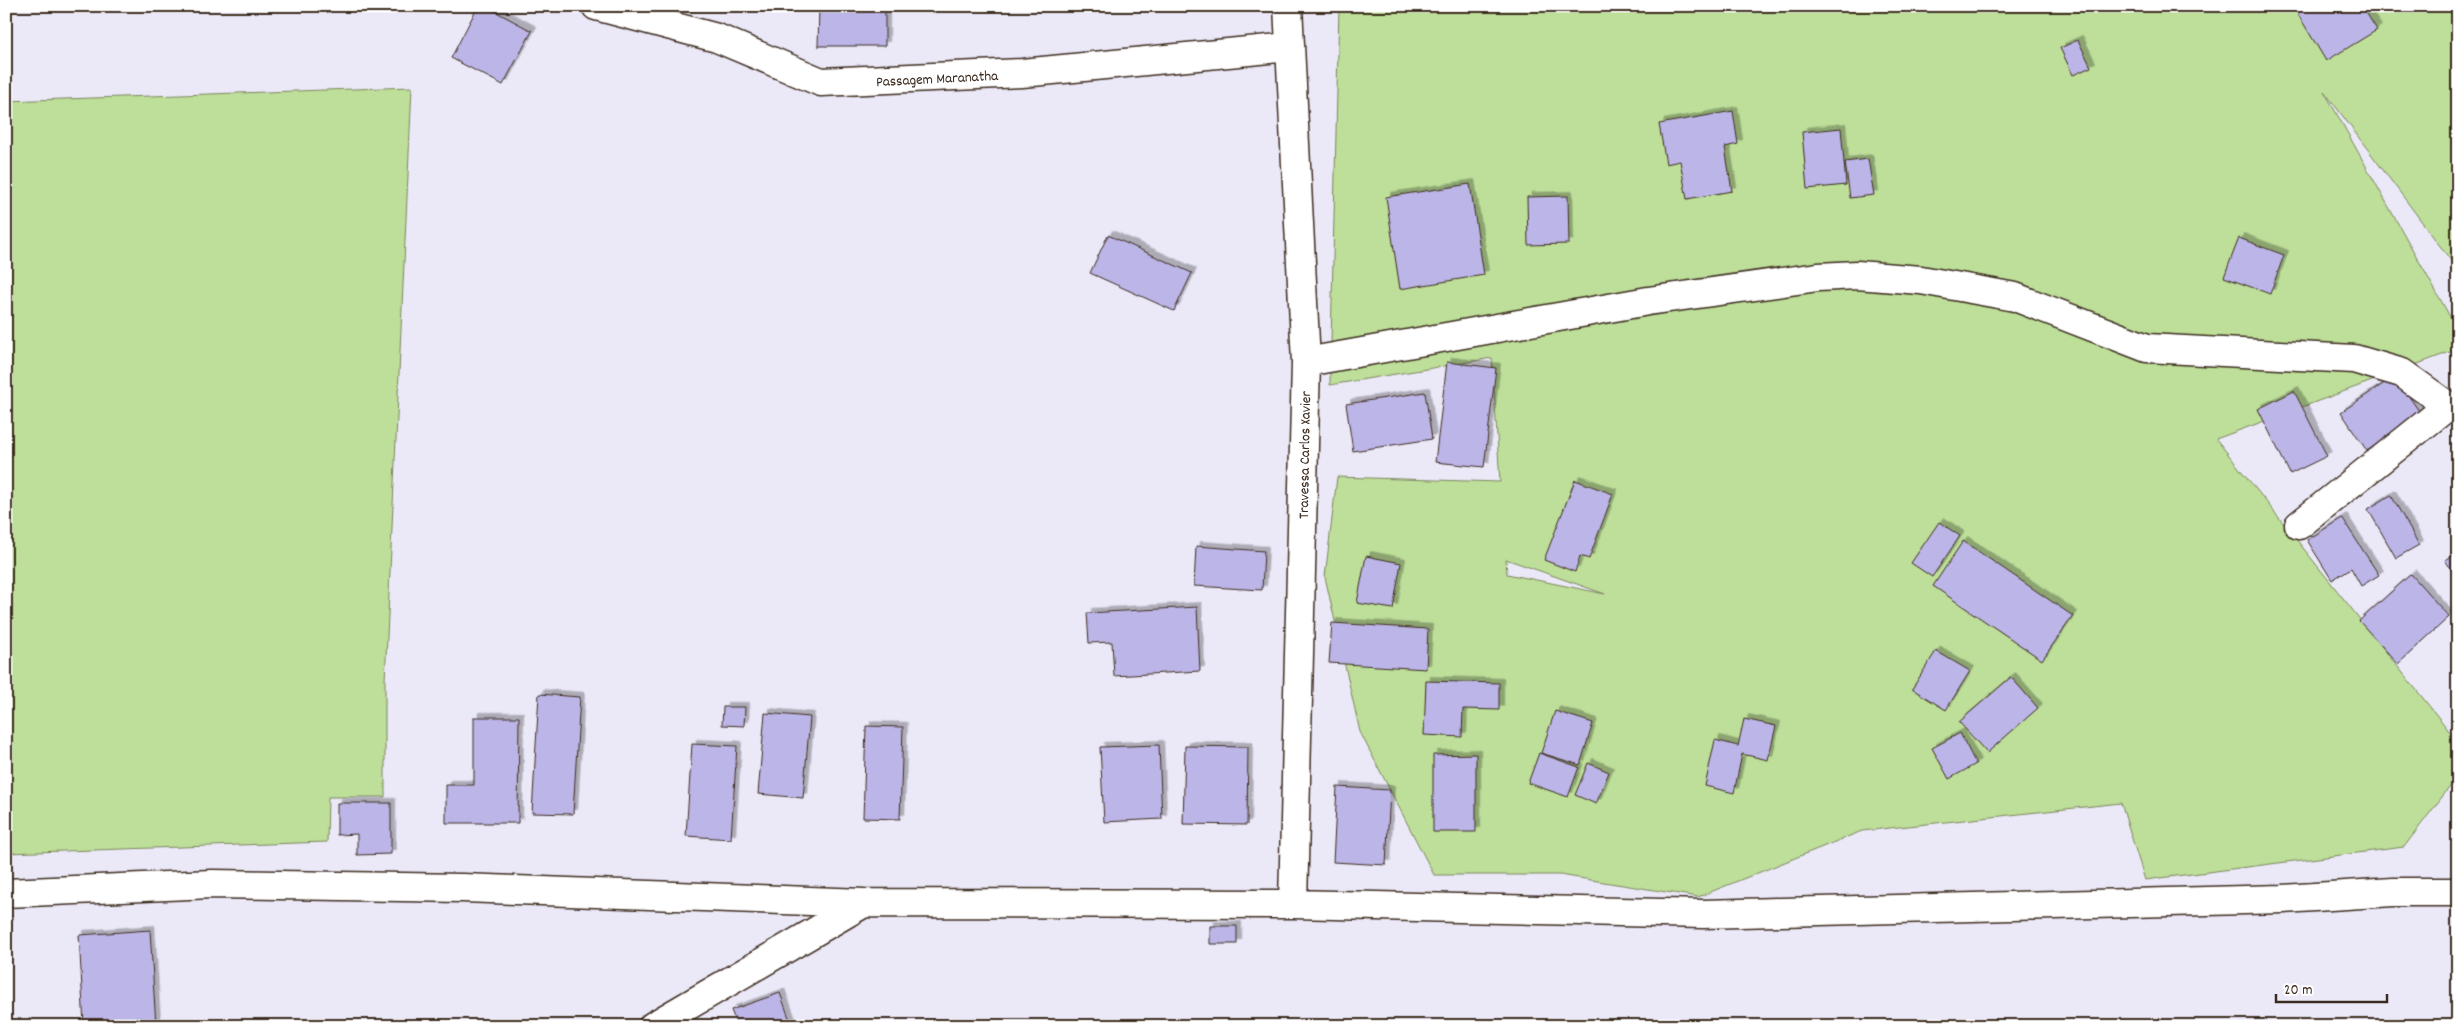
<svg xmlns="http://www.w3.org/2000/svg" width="2464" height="1032" font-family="Dekko,sans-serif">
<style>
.green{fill:#bddf99;stroke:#7c845c;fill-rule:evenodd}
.building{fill:#bcb5e7;stroke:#3b2a1e;filter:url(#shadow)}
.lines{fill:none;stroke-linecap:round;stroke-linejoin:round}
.minor-casing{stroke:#3b2a1e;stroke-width:31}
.minor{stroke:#fff;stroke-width:28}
.labels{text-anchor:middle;stroke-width:4;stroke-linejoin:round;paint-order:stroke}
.street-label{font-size:15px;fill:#3b2a1e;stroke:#fff}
</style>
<defs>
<filter id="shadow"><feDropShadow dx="4.5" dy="-4.5" stdDeviation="0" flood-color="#0004"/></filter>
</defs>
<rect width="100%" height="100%" fill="#ebe9f8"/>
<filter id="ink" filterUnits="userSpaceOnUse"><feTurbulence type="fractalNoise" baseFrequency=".02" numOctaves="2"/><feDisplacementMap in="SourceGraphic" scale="10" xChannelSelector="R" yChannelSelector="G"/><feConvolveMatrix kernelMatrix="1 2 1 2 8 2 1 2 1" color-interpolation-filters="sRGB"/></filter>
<g filter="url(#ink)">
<path class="green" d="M1339,6H2458V270L2324,91L2458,331V349L2216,439L2458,742V776L2404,847L2145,880L2121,803L1862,831L1698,897L1560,875H1434L1360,732L1325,577L1337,477L1500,482L1492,358L1330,385ZM1506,559L1605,594L1507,574Z
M412,87L385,681V797H328L327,842L6,853V101Z"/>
<path class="building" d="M333,6H368V12L332,8Z
M478,6H485L532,31L503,85L451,58Z
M819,6H885V46H818Z
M2293,6H2362L2377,30L2326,61Z
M2078,40L2091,67L2073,75L2060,48Z
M1733,111L1738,144L1725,147L1732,191L1687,199L1680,161L1666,164L1659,124Z
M1841,128L1846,185L1807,189L1802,132Z
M1868,159L1874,195L1850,198L1845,162Z
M1470,184L1484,275L1400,289L1386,197Z
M1568,196L1569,244L1528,245L1527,197Z
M1108,235L1192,273L1174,311L1090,273Z
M2239,238L2284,255L2270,294L2224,277Z
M1447,362L1496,368L1484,467L1435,462Z
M2395,376L2421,414L2367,451L2341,412Z
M2294,391L2327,456L2290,474L2258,409Z
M1425,392L1432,439L1353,451L1346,404Z
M1575,480L1613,494L1589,559L1580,556L1575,572L1544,560Z
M2391,495L2419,545L2396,558L2368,509Z
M2342,518L2379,575L2361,586L2351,568L2332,580L2307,540Z
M1939,522L1960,536L1932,577L1911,563Z
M1963,541L2073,616L2042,660L1933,586Z
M1196,546L1264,551L1262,590L1194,586Z
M2458,553V580L2445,560Z
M1366,556L1401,563L1393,609L1357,603Z
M2411,574L2449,617L2398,664L2359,621Z
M1197,607L1200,671L1114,676L1112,642L1089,643L1087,613Z
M1332,623L1428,629L1426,669L1329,663Z
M1936,651L1970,671L1946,710L1912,689Z
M2011,677L2038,708L1987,753L1959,722Z
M1426,681L1499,683V710L1463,709L1462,737L1424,735Z
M539,694L580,697L573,814L532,813Z
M723,707H745L744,726L722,725Z
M1555,711L1593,723L1580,765L1541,753Z
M765,713L810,717L803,798L758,794Z
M474,717H519L518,823H446V785H474Z
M1744,719L1776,726L1768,760L1742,754L1734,793L1705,786L1715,740L1738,746Z
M866,726L903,727L900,819L863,818Z
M1960,733L1976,764L1949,779L1932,748Z
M692,744L737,746L731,839L686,836Z
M1159,745L1162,819L1104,822L1100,747Z
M1185,746L1248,747L1247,825L1183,824Z
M1539,753L1579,767L1568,797L1528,783Z
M1476,754V832H1433V755Z
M1588,763L1609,772L1596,804L1575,795Z
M1337,787L1390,790L1386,865L1333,862Z
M337,803H391V854L357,855V834L337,835Z
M1210,926H1237V944H1210Z
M150,930L156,1026H84L79,935Z
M780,993L792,1026H737L731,1010Z"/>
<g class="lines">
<defs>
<path id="minor" d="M596,6L717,38L821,82L1022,73L1289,47
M1288,6L1306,362L1293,904
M1306,362L1648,301L1818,277L1857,275L1921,280L2015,297L2147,348L2354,359L2402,373L2448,406H2458
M2299,525L2448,406
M6,893L212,884L463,888L864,903L1293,904L1703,914L2283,899L2393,892H2458
M653,1026L864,903"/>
</defs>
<use href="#minor" class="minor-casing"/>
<use href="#minor" class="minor"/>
</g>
</g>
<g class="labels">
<g class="street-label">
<text transform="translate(937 78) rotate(-3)" y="5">Passagem Maranatha</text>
<text transform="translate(1304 455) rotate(-89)" y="5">Travessa Carlos Xavier</text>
</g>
</g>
<rect width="2464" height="1032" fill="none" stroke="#fff" stroke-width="25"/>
<rect x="12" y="12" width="2439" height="1007" fill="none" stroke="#3b2a1e" stroke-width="2" filter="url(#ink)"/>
<path d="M2276 994v8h111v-8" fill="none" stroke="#3b2a1e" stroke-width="2.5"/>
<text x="2284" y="994" font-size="15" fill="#3b2a1e" stroke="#ffffff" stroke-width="4" paint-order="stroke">20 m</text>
</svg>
